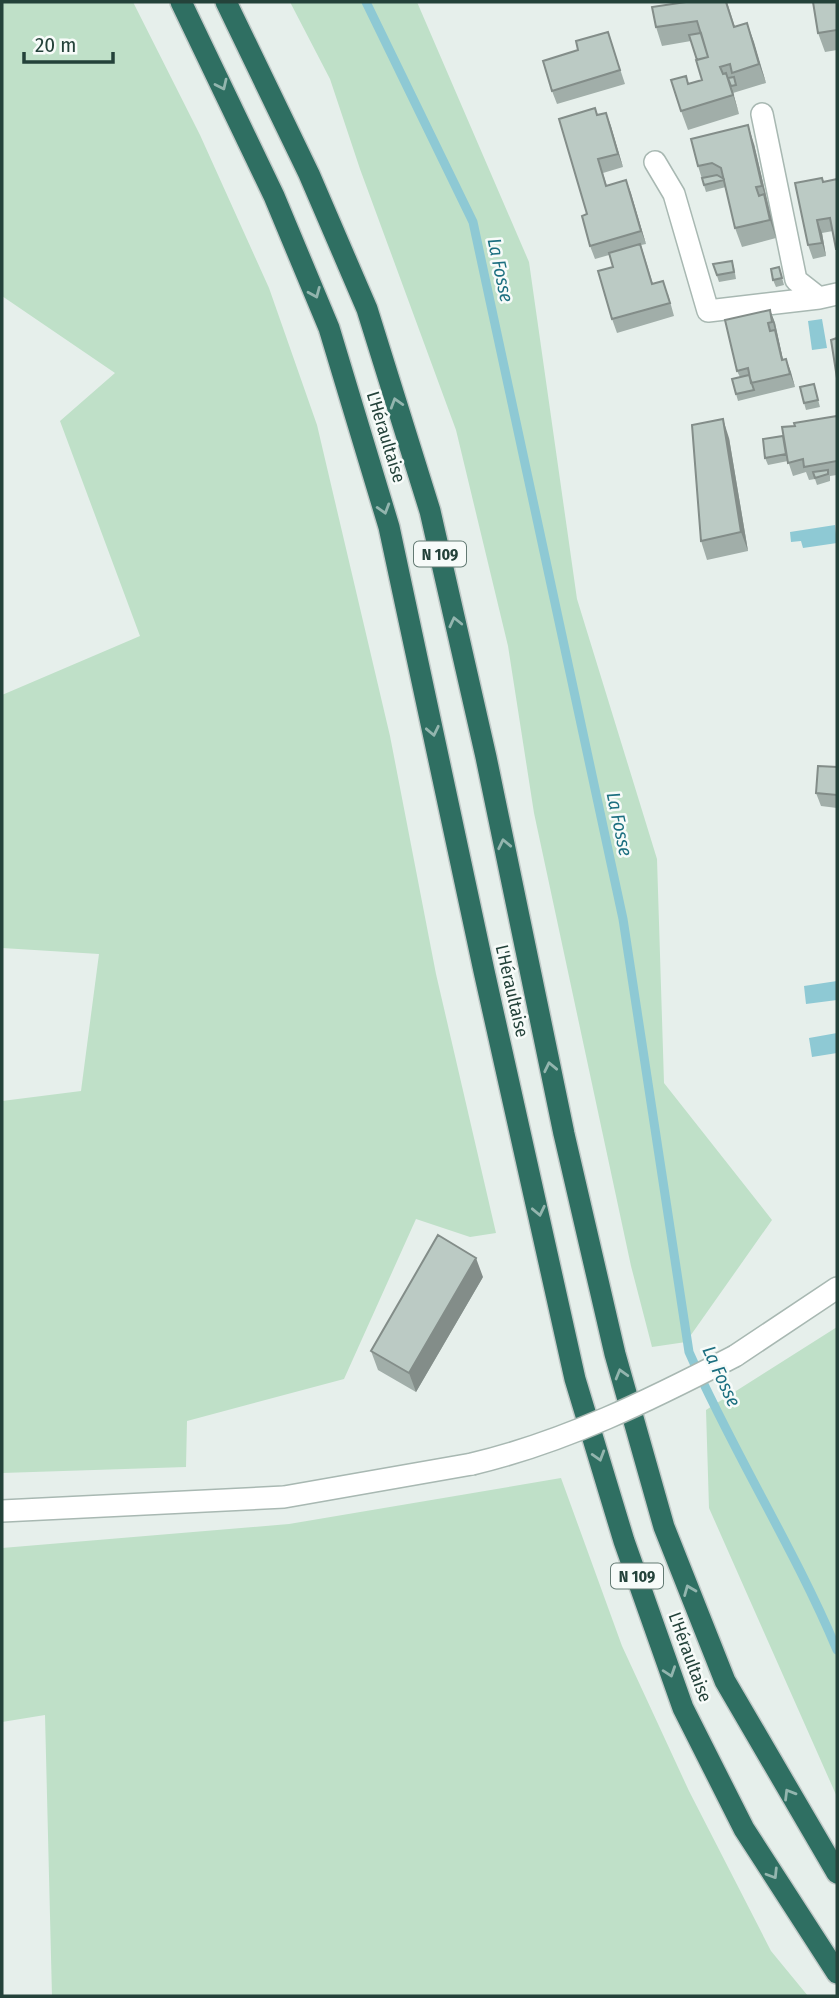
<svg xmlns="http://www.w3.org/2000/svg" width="839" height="1998" font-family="'Fira Sans Condensed',sans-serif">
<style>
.green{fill:#bfe0c8}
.water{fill:#8ec9d4}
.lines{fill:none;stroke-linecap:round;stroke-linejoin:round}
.stream{stroke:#8ec9d4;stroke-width:9}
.minor-casing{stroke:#a8b8b2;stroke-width:24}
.highway-casing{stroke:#c2cac8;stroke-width:24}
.minor{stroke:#fff;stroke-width:21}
.highway{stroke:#2f6f62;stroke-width:21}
.minor-bridge-casing{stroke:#a8b8b2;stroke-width:24;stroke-linecap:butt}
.minor-bridge{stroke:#fff;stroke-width:21}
.wall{fill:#a1aea9}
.shaded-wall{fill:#838d89}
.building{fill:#bbcac4;stroke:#838d89;stroke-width:2}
.oneway{stroke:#93b5ae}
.labels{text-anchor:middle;stroke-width:5;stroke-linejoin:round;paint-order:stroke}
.shield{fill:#f7fbf9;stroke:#637a73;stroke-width:2}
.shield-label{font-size:16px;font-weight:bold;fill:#24423a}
.street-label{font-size:18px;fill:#24423a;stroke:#f7fbf9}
.water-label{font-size:19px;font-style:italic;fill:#1c6f80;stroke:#f7fbf9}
</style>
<rect width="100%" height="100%" fill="#e6efeb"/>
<path class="green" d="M2,2H133L200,135L269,288L317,425L390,736L436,974L496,1233L470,1237L416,1219L344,1379L187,1421L186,1467L2,1473V1101L81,1091L99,954L2,948V695L140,636L60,421L115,373L2,296Z
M290,2H417L529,262L577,599L657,859L664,1083L772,1220L686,1342L652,1347L631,1266L534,813L508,646L456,430L360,169L330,79Z
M837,1327V1797L709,1508L706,1410Z
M561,1478L622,1646L689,1791L771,1951L808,1996H52L45,1715L2,1722V1548L289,1524Z"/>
<path class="water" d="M822,319L827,348L812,350L808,321Z
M835,525L837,543L803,548L801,541L791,542L790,532Z
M837,981V1000L806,1004L804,986Z
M837,1033V1053L812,1057L809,1038Z"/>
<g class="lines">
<path class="stream" d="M366,2L473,222L623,919L689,1352C734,1454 794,1548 837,1650"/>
<defs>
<path id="minor" d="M762,114L796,280L819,298L837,294
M655,162L674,194L708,311L819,298
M735,1356L837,1288
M2,1511L284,1497L472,1464"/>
<path id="highway" d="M181,2L274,196L329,328L389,527L484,971L575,1379L624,1541L683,1708L744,1829L837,1973
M226,2L309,174L367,309L430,511L486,757L564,1134L615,1354L664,1527L725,1681L837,1873"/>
</defs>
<use href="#minor" class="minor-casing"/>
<use href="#highway" class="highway-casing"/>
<use href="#minor" class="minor"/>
<use href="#highway" class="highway"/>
<defs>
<path id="minor-bridge" d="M472,1464C565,1442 650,1400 735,1356"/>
</defs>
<use href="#minor-bridge" class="minor-bridge-casing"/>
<use href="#minor-bridge" class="minor-bridge"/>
</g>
<path class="wall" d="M727,2L735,27L747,23L766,83L733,93L739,114L688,130L681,111L688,84L702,80L691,41L662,46L656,27Z
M837,2V50L825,52L818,33Z
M608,32L625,84L557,104L552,91L578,50Z
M606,113L623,167L603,173L607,186L626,180L646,244L641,245L653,284L668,294L674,316L617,333L612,319L613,267L609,255L595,259L590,246L587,214L598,115Z
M754,144L776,238L742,247L735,228L726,187L706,192L698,166Z
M837,179V251L833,231L822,233L826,256L813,259L808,245L824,182Z
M732,261L734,267L736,279L719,282L713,264Z
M779,267L784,285L776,287L773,280Z
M770,310L775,323L783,360L786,359L795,387L738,401L736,394L740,377L737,371Z
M814,384L820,407L806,410L804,403Z
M837,416V475L830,476V481L817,485L815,479L809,480L806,472L793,476L788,461L768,465L765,458L783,436L795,426Z
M729,438L748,551L707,560L701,541Z
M837,767V808L821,806L816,793Z
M483,1277L416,1392L378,1370L371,1351Z"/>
<path class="shaded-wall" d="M747,23L754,42L766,83L759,64Z
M726,73L733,92L739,114L733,95Z
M606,113L611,126L623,167L618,154Z
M748,125L754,144L776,238L770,220L764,194L768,206L762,186Z
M626,180L631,193L646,244L641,231Z
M817,220L822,233L826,256L822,243Z
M770,310L775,323L786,373L782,360Z
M786,359L791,372L795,387L790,374Z
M723,419L729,438L748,551L741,532Z
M476,1258L483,1277L416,1392L409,1373Z"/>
<path class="building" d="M686,2H726L734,27L747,23L759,64L732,73L730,64L720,67L723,74L726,73L733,95L681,111L671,80L686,76L688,84L702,80L696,60L708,57L697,21L656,27L652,7Z
M813,2H837V30L818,33Z
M608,32L620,70L552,91L543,61L578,50L576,41Z
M701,33L708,57L697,60L689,35Z
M734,77L736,85L731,86L728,78Z
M595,108L597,115L606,113L618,154L598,159L606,186L626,180L641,231L590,246L582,216L587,214L559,119Z
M748,125L762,186L756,187L759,196L764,194L770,220L735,228L721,168L712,163L698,166L691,139Z
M717,175L724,179V180L704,185L702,178Z
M822,178L823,182L837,179V249H836L830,218L817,220L822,243L808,245L795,183Z
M640,244L652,284L663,281L670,303L612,319L598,271L613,267L609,253Z
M732,261L734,272L717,275L713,264Z
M779,267L782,278L773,280L771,269Z
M770,310L772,322L768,323L770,331L775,330L782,360L786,359L790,374L751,383L748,368L737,371L725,320Z
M837,338V378L831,340Z
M749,375L754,390L736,394L732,379Z
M814,384L818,400L804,403L800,387Z
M837,416V461L804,467L803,459L788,463L782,427L795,426L794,423Z
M723,419L741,532L701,541L692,425Z
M783,436L786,454L765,458L763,439Z
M828,470V474L815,478L813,472Z
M818,766L837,767V795L816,793Z
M438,1235L476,1258L409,1373L371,1351Z"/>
<defs><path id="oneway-chevron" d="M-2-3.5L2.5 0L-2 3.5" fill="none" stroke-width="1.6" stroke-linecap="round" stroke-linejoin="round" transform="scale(1.75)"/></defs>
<g class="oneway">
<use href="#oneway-chevron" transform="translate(222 85) rotate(65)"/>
<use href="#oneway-chevron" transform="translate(315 293) rotate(67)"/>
<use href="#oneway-chevron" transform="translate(396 403) rotate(-107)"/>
<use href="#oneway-chevron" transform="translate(384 509) rotate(73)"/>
<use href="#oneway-chevron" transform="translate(455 622) rotate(-103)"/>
<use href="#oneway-chevron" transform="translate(433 731) rotate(78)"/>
<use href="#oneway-chevron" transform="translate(504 844) rotate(-102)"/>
<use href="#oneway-chevron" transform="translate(550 1067) rotate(-102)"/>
<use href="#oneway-chevron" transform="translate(539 1211) rotate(78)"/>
<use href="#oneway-chevron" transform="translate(621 1374) rotate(-106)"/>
<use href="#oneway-chevron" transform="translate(599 1456) rotate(73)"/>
<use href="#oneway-chevron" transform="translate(689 1590) rotate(-112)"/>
<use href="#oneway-chevron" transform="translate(670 1672) rotate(71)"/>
<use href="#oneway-chevron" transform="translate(789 1794) rotate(-121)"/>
<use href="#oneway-chevron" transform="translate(773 1874) rotate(58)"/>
</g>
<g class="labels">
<g class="shield">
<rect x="414" y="541.5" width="52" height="25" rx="5"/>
<rect x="611" y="1563.5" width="52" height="25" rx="5"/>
</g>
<g class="shield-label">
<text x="440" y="560">N 109</text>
<text x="637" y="1582">N 109</text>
</g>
<g class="street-label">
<text transform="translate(386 437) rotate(73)" y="6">L'Héraultaise</text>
<text transform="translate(512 991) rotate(77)" y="6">L'Héraultaise</text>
<text transform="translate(690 1657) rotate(70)" y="6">L'Héraultaise</text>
</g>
<g class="water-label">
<text transform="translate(501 270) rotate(78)" y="7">La Fosse</text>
<text transform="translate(620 824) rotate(78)" y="7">La Fosse</text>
<text transform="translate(722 1376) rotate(65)" y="7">La Fosse</text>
</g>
</g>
<rect width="839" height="1998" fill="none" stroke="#24423a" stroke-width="7"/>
<path d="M24 52v10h89v-10" fill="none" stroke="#24423a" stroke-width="3.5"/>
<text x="35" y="52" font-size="21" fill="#24423a" stroke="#f7fbf9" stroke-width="5" paint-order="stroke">20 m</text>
</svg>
